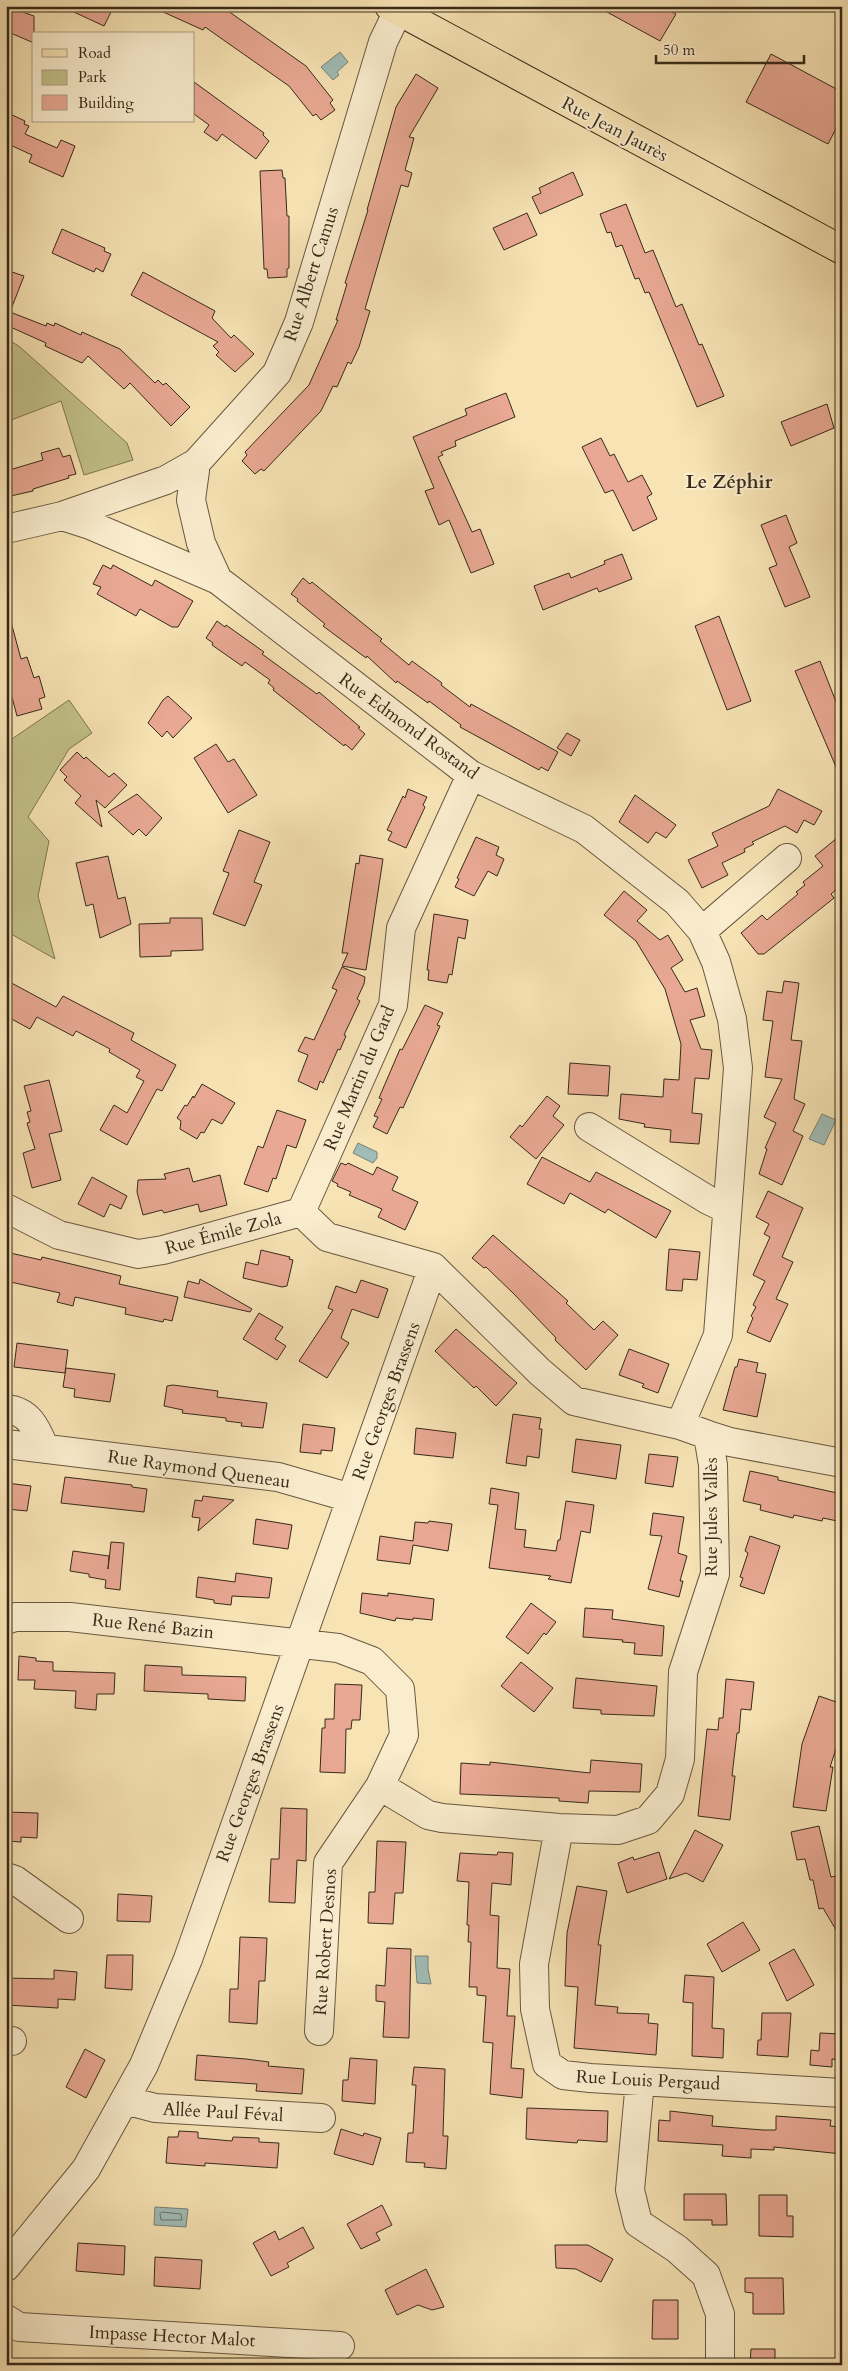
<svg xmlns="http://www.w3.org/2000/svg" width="848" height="2371" font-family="Cardo,serif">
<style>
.green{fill:#c3c189;stroke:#7e7652}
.water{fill:#a0bcb6;stroke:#768278}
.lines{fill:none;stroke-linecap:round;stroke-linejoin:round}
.shore{stroke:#6c7368;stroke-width:1}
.building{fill:#e8a893;stroke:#382a1a}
.minor-casing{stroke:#685840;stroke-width:30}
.major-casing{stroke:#382a1a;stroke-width:30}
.minor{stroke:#faedce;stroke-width:28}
.major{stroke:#f7e3b4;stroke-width:28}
.labels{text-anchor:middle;stroke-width:4;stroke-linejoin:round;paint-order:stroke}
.street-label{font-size:18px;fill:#382a1a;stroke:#faedce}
.neighbourhood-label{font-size:19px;font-weight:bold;fill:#382a1a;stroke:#faedce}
</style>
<rect width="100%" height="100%" fill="#f7e3b4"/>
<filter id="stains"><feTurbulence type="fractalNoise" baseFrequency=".004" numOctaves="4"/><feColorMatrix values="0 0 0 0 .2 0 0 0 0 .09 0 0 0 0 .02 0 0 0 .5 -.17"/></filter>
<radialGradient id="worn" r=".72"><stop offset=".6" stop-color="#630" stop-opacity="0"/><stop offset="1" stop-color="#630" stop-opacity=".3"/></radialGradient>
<path class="green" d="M6,338L20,347L127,443L133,460L84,475L61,401L6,422Z
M69,700L92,733L69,749L28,817L49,841L38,896L55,959L6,931V743Z"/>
<path class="water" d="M340,52L348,62L337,72L339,75L333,80L321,67Z
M822,1114L836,1120L824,1145L809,1139Z
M358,1143L377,1152V1158L373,1163L353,1153Z
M415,1956H428V1969L431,1984L417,1983Z
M155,2207L188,2209L186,2227L154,2225Z"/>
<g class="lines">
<path class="shore" d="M162,2212L181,2214L182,2220H161L160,2214Z"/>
</g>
<path class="building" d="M6,6L34,16V43L6,31Z
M61,6H114L104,26Z
M150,6H221L306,66L333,100L330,103L335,110L321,120L316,114L313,116L289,86L205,27L203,30Z
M596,6H675L672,12L676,14L660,41Z
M771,54L842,92V117L828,144L746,102Z
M416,74L438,88L409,137L414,138L405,170L412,173L408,187L401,185L365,309L370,311L359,347L351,364L348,362L337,387L333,386L321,411L264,471L261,469L255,474L242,461L247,455L245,452L309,385L338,320H336L347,284L345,283L368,210H367L396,107Z
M194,82L264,133L263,135L269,141L256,159L222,134L217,141L204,132L209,125L194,114Z
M6,112L25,121L24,124L29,126L25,134L57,148L61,140L75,146L63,177L29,162L32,155L6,143Z
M282,170L283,178H285L287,216H289V268L287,269V277L268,278L267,269H264L260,171Z
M573,172L583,195L540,214L532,197L541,193L539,188Z
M626,204L645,253L653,250L676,307L682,304L699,345L702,344L724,396L697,407L649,292L645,293L639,278L635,279L622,245L616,247L611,232L607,233L600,214Z
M527,213L537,235L504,250L493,228Z
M62,229L105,248L104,251L111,254L103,272L96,268L94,272L52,253Z
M6,270L24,276L10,312L46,326L47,323L54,326L55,323L81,335L82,332L120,349L155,383L158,380L163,385L166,383L190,407L171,426L130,383L124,389L88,356L82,363L45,346L46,343L6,325Z
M143,272L215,311L212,318L231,338L234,335L254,354L235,372L216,355L219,352L213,346L218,342L131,295Z
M506,393L515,417L455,441L456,446L441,452L443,455L438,457L472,532L480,529L494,564L471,573L449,520L439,525L425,491L434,488L413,437L467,415L465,409Z
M827,404L834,428L791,446L781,422Z
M601,438L610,456L614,454L628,482L642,475L652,494L647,497L657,519L633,531L613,490L605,493L582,447Z
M59,448L63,457L70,455L76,474L68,476L69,478L33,489V491L6,497V471L43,460L41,453Z
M786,515L797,543L789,547L810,597L785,607L769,568L777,565L761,525Z
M622,554L632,579L599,592L597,588L543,610L534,586L569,573L571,578L605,564L604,561Z
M103,565L111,569L113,565L152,586L155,580L193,601L178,627H172L140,609L136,616L97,594L101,587L93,584Z
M303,578L310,584L312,582L382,639L380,641L409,665L412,661L442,683L441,685L470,707L471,704L558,752L548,771L541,767L539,770L460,727L461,725L429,701L428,703L397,681L396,683L367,656L366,658L323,626L325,624L297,601L298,599L291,594Z
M719,616L751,701L727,710L695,626Z
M217,621L225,627L226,625L264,652L262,654L317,694L319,692L360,727L358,728L365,734L352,750L345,744L344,746L273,690L274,688L268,683L270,680L245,662L242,666L212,645L213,643L206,638Z
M11,622L21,659L27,657L34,678L39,676L45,697L39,699L42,709L17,716L9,686H6V623Z
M820,661L842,717V781L795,671Z
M168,696L192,718L173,738L167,731L162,737L148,723L163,700Z
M567,733L580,740L571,756L557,748Z
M216,744L228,762L234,759L257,795L228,813L194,758Z
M77,752L84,759L86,757L109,777L114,773L127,785L105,808L96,800L102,827L75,803L81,796L64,780L67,777L60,770Z
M408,789L427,797L423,805L425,807L406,848L388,840L392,832L387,830L403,796L405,798Z
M778,789L822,811L814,825L804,820L797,833L785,826L752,842L754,844L744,849L745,852L722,863L728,875L702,888L688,860L718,846L712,833L769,806Z
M137,794L162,818L146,836L139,829L133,835L108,812Z
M635,795L676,825L666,838L656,832L648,843L619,822Z
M239,830L270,842L254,882L262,885L245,926L213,914L229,873L223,871Z
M842,834V885L831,894L834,898L764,954H758L741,933L762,915L767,920L798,894L796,892L805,885L803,882L823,866L815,856Z
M476,837L499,847L496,855L504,859L497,876L488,871L474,896L455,887L459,879L457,878Z
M360,855L383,859L366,970L342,966L348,953H342L356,863L359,864Z
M108,856L118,899L125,897L131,924L100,938L93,904L86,906L76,863Z
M624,891L647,910L637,921L660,940L668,935L683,960L671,968L685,992L697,988L705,1016L690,1020L701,1049L712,1050L709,1079L695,1078L692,1113L702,1114L699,1144L670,1142L671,1130L644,1127L645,1124L619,1119L621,1094L663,1097L664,1079L679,1080L681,1044L665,989L636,941L604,915Z
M434,914L468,920L465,939L458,937L452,975L449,974L447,983L428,980L429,970H427Z
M170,918H202L203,950L171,951V956L140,957L139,924L170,923Z
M342,967L365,977L364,984L357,999L360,1001L344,1035L346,1036L340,1050L338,1049L323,1083L320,1081L317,1090L298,1081L308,1055L298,1051L305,1037L314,1040L337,990L332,988Z
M6,980L56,1007L63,996L134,1033L131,1040L176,1065L162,1091L157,1089L127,1145L100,1130L114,1105L127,1113L144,1081L136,1077L140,1070L109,1052L110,1049L76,1031L73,1036L37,1017L30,1029L6,1016Z
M784,981L799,983L791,1040L802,1041L794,1099L805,1104L793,1131L803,1136L782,1185L759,1174L767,1149L765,1148L776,1123L764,1117L782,1079L765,1077L773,1021L763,1020L767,991L782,993Z
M425,1005L443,1013L437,1025L440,1026L403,1108L400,1107L387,1134L373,1127L378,1117L374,1116L382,1099L379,1098L400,1049L402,1050Z
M570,1063L610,1066L608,1096L568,1094Z
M49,1080L62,1131L49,1134L61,1180L32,1188L23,1153L35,1149L27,1123L30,1122L27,1112L31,1111L24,1086Z
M202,1084L235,1103L222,1124L212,1119L204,1133L201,1132L197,1139L180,1129L181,1121L177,1118L185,1105L187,1106L193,1096L194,1098Z
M547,1096L560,1106L553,1116L564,1125L536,1159L510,1137L520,1125L522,1127Z
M277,1110L306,1120L296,1148L287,1145L276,1179L273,1178L268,1192L244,1184L258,1146L263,1148Z
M542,1157L590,1182L596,1172L671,1211L656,1238L608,1209L605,1213L570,1193L564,1204L527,1184Z
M341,1163L346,1165L348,1163L373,1175L377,1167L398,1177L392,1190L418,1202L405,1230L378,1217L382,1209L349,1195L351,1192L337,1186L338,1184L332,1181Z
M189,1168L193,1182L220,1175L227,1205L200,1212L198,1204L164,1213L162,1210L143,1215L137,1192L138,1180L166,1179L164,1174Z
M92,1177L127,1196L121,1209L110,1204L104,1217L78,1204Z
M768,1191L803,1208L782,1257L793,1262L776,1299L788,1304L770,1342L747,1332L753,1318L751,1316L756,1307L753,1305L765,1281L753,1275L770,1237L764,1234L769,1224L756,1217Z
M493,1235L568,1301L566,1303L594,1330L603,1321L618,1335L586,1370L555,1340L556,1338L514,1294L486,1267L484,1268L472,1258Z
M669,1249L700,1252L697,1280L683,1279L682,1291L666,1290Z
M261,1250L290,1257L289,1259L293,1260L287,1286L282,1287L243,1278L246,1262L258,1265Z
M6,1252L41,1260L42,1257L121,1276L119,1284L178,1297L172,1321L164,1319L163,1322L125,1314L126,1308L75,1297L73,1306L57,1302L60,1293L6,1281Z
M200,1279L252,1309L250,1312L184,1297L188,1281L199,1284Z
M361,1280L388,1289L378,1318L352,1309L341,1338L349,1343L327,1378L299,1361L333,1310L328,1308L336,1286L356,1293Z
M259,1313L283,1327L275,1339L286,1346L277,1360L243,1339Z
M456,1329L517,1383L496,1406L476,1386L474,1388L435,1351Z
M17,1343L68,1350L65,1373L14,1367Z
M629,1349L669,1364L658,1393L642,1387L644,1384L619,1375Z
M739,1359L758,1363L756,1372L766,1374L757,1417L723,1410L735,1367H737Z
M66,1368L115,1374L110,1402L74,1397L75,1389L63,1387Z
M173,1385L218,1391L217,1397L267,1403L263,1428L241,1426L242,1423L226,1421V1418L182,1413L183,1410L164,1406L167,1386Z
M513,1414L541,1418L539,1429H542L539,1458L527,1456L526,1466L506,1463Z
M303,1424L335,1428L332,1451L321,1450V1454L300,1452Z
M416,1428L456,1433L453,1458L414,1454Z
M576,1439L621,1445L616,1479L572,1472Z
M649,1454L678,1457L673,1487L645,1483Z
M750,1471L778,1477V1480L842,1494V1522L823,1518L822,1521L794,1515L793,1518L760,1510L761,1505L743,1501Z
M65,1477L132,1485V1487L147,1489L144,1512L61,1503Z
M6,1483L31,1486L27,1511L6,1509Z
M491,1488L519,1493L515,1529L526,1530L524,1547L556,1551L558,1540H560L566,1501L594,1505L590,1533L581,1531L571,1583L548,1579L551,1576L489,1568L498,1505L489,1504Z
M203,1496L234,1500L198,1531L200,1518L192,1517L195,1500L202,1501Z
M653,1513L684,1517L678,1553L687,1556L680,1581H683L679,1597L648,1589L662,1536L650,1535Z
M256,1519L292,1525L288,1549L253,1544Z
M429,1521L452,1524L448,1551L413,1545L410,1564L377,1560L380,1536L413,1541L415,1522L428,1523Z
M750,1536L780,1546L764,1594L740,1586L743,1578L740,1577L748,1553L745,1551Z
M111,1542L124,1543L120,1590L105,1588L106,1580L89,1577V1574L70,1571L73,1551L109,1556L108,1569Z
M236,1573L272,1578L269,1598L232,1596L231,1605L214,1603V1600L196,1597L198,1577L235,1582Z
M362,1593L388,1596V1593L434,1599L432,1620L413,1618V1620L396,1618L395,1621L360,1613Z
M531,1603L556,1622L546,1635L544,1633L528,1654L506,1637Z
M585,1608L613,1610L612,1619L664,1626L662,1656L634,1654L635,1643L622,1642L623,1640L583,1637Z
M19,1656L36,1658V1661L53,1662V1671L115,1673L114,1694H97L96,1710L75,1708L76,1691L34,1689L35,1680H18Z
M521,1662L553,1688L534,1712L501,1686Z
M145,1665L182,1667V1675L246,1677L245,1701L208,1699V1694L144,1691Z
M576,1678L657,1686L654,1716L601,1714V1710L573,1708Z
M726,1679L754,1682L751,1710L741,1709L739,1733H737L732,1776H735L730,1820L698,1816L707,1729L718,1730L719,1718H723Z
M335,1684L362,1685L360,1720H352L351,1729H346L345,1773L320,1772L322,1728H325V1719H334Z
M819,1696L842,1704V1731L830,1767H833L826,1811L793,1807L802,1744Z
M591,1760L642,1764L640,1792L589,1791L588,1803L559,1801V1798L460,1794L461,1763L490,1765V1762L590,1773Z
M281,1808L307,1809L306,1861L297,1860L295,1903L269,1902L271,1859H279Z
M6,1812L38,1813L37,1838L21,1837V1842L6,1841Z
M819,1826L831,1877L842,1875V1940L823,1908L819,1909L813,1880H810L805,1859L797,1860L791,1832Z
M695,1830L723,1845L703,1882L686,1873L669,1879Z
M377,1841L406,1842L403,1893H395L393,1924L368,1923L369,1892H375Z
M498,1852L513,1853L511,1885L492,1883L490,1915L499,1916L497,1968L510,1969L507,2016H515L511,2068L524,2069L522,2098L490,2094L493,2043L483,2042L486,1996L477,1995V1987H469L471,1942H468L469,1925H467L469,1882L457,1881L460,1853L497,1855Z
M659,1852L667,1879L627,1893L618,1863L633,1857L634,1860Z
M577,1886L607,1891L598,1945H601L595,2005L618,2007L617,2013L649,2014L648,2023L658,2024L656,2055L574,2048L578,1987L565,1986L567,1933Z
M118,1894L152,1896L150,1922L117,1921Z
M743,1922L760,1950L722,1972L707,1944Z
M240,1937L267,1938L265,1981H259L257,2024L229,2022L230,1989H238Z
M387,1948L411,1949L409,2038L383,2037L385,2002L376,2001V1985L385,1986Z
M794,1949L814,1985L787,2001L769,1963Z
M107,1955H133L132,1990L105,1988Z
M54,1970L77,1972L75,2000L58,1999V2008L6,2005V1978L54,1979Z
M685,1975L714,1977L712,2028L724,2029L723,2058L692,2056L693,2003L683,2002Z
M762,2013H791L788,2057L757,2055L758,2040H761Z
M820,2033L842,2034V2060L832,2059V2067L810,2065L811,2050L819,2051Z
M85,2049L105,2060L86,2098L66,2087Z
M197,2055L246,2059L269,2062L268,2066L304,2069L302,2094L256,2091L257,2084L195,2080Z
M350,2058L377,2060L375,2104L342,2101L343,2080H348Z
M414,2067L445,2069L443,2136H448L446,2169L424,2167L425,2163L406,2162L408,2133H413L416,2085H412Z
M527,2108L608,2111L607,2142L578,2140L577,2143L526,2139Z
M670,2111L713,2116L712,2126L763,2130H776V2116L831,2120L830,2126L842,2127V2154L774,2147V2150L751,2149V2158L722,2156L723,2145L658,2141L659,2120L670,2121Z
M341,2129L363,2136L364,2133L381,2138L373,2165L334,2154Z
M179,2131L198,2132V2138L232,2141L233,2137L259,2138V2142L279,2143L277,2168L205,2163V2166L166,2163L168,2137H178Z
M684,2194H726L727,2225H712V2220H684Z
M759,2195H787V2216H793V2237L759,2236Z
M382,2205L392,2225L376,2233L380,2240L361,2249L347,2224Z
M303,2227L314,2248L287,2263L289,2267L271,2276L253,2243L275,2231L279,2240Z
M78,2243L125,2246L124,2275L76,2271Z
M555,2245H588L613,2259L601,2282L576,2269L556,2268Z
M155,2257L202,2260L200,2289L154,2286Z
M426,2269L444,2307L432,2310L418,2305L397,2315L385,2290Z
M745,2278H783L784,2314H753V2293L745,2292Z
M653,2300H678V2339H652Z
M751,2349H775V2365H750Z"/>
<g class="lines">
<defs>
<path id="minor" d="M196,463L191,500L201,543L218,580
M62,516L90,525L218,580L471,775L584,829L677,902L702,931L716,962L732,1019L738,1068L718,1335L680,1425
M6,529L62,516L166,480L196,463L277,373L299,322L383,42L398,11
M702,931L787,858
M589,1127L708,1200L727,1209
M6,1208L59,1235L138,1254L163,1250L301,1212L327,1237L433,1267L540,1372L574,1401L680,1425L708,1435L713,1465L715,1574L683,1672L680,1759L670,1794L648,1820L618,1830L559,1828L442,1818L428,1815L380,1786
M301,1212L393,1005L401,928L471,775
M6,1409C30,1411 37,1430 45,1449
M708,1435L730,1442L842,1463
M6,1444L278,1477L351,1498
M6,1620L15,1617H70L338,1648L372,1661L400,1689L404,1735L380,1786L328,1863L319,2031
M559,1828L534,1964L535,2009L547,2064L563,2075L590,2078L842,2093
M6,1877L15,1880L69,1919
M6,2040L12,2041
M640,2081L630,2190L638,2223L677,2249L706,2275L720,2314V2365
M125,2100L155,2108L321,2118
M6,2267L86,2169L144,2065L188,1959L433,1267
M6,2319L19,2327L340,2346"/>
<path id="major" d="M389,6L842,250"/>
</defs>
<use href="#minor" class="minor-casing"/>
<use href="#major" class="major-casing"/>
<use href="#minor" class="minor"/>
<use href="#major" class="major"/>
</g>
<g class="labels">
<g class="street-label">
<text transform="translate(615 129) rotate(28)" y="6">Rue Jean Jaurès</text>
<text transform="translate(311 274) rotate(-72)" y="6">Rue Albert Camus</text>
<text transform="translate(409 726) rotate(36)" y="6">Rue Edmond Rostand</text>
<text transform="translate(359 1078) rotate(-67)" y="6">Rue Martin du Gard</text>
<text transform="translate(223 1233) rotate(-15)" y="6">Rue Émile Zola</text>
<text transform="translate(386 1401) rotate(-70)" y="6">Rue Georges Brassens</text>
<text transform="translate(199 1469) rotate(8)" y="6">Rue Raymond Queneau</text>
<text transform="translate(711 1517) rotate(-90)" y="6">Rue Jules Vallès</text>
<text transform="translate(153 1626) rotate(6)" y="6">Rue René Bazin</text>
<text transform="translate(250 1783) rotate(-70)" y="6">Rue Georges Brassens</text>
<text transform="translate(325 1942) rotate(-86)" y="6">Rue Robert Desnos</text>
<text transform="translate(648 2080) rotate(3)" y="6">Rue Louis Pergaud</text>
<text transform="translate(223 2112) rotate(3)" y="6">Allée Paul Féval</text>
<text transform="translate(172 2336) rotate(3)" y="6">Impasse Hector Malot</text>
</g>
<g class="neighbourhood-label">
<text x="729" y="488">Le Zéphir</text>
</g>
</g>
<rect width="848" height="2371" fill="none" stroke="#f7e3b4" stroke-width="25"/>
<rect x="8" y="8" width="833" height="2356" fill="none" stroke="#382a1a" stroke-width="2.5"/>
<rect x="12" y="12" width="823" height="2346" fill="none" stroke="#382a1a"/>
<rect x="32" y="32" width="162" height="90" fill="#faedce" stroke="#ac9f86"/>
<rect x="42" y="49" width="25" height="8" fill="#f7e3b4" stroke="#ac9f86"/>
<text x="78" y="58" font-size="15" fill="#382a1a">Road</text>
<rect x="42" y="70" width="25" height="15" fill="#c3c189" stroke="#ac9f86"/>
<text x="78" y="82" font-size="15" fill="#382a1a">Park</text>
<rect x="42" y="95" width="25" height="15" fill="#e8a893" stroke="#ac9f86"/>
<text x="78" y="108" font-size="15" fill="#382a1a">Building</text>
<path d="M656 55v8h148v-8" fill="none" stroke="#382a1a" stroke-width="2.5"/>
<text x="663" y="55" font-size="15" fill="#382a1a" stroke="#faedce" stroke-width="4" paint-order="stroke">50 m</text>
<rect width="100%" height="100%" filter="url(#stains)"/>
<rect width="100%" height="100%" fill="url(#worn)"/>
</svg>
